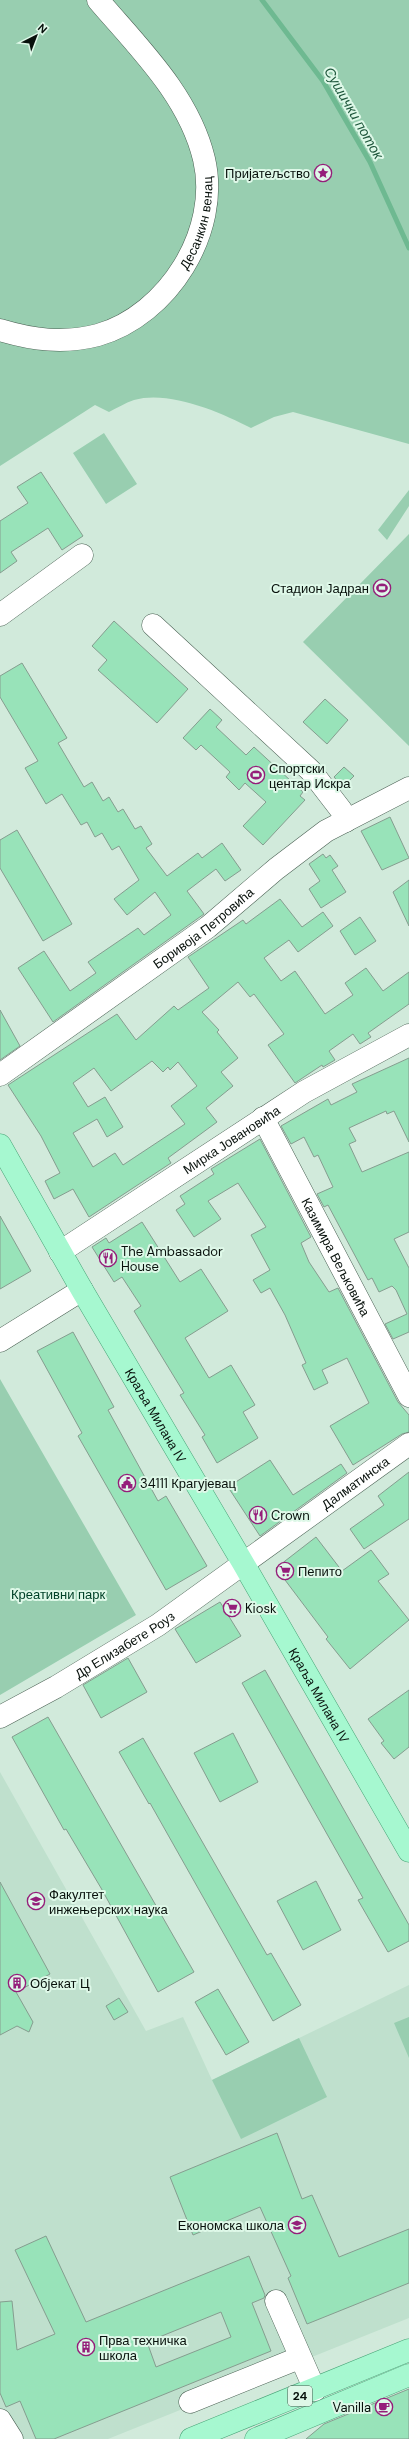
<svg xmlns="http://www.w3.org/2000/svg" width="409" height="2439" font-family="'DM Sans',sans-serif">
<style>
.built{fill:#bfe0cd}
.green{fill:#98ceb0}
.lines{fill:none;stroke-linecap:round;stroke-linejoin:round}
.stream{stroke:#6eb991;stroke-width:5}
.building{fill:#98e3b9;stroke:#859d8f;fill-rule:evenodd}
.minor-casing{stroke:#4b6154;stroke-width:23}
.major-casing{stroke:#48a477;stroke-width:23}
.minor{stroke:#fff;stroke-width:22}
.major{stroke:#a6f8d0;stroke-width:22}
.labels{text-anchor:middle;stroke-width:4;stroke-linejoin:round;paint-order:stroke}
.shield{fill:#def8e8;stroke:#48564e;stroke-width:1}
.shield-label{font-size:12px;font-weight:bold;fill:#08110c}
.poi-label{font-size:13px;fill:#08110c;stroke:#def8e8;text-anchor:start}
.street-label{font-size:13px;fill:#08110c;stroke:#def8e8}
.park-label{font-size:13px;fill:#014128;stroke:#def8e8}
.water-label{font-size:14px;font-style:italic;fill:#1e563b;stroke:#def8e8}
</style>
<rect width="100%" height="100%" fill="#d1eadb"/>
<path class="built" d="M0,1772L146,2031L183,2017L212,2080L409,1985V2318L108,2439H0Z"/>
<path class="green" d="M0,0H409V444L293,412L274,417L251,428C220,412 169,390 134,400C125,403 117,408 109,412L95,405L0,466Z
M104,433L137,484L106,504L73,453Z
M409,490V506L387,540L378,530Z
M409,534V746L303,642Z
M0,1379L136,1615L0,1695Z
M409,2017V2058L394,2023Z
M299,2038L327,2097L241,2139L212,2080Z"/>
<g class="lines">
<path class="stream" d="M262,0L323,81L370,162L409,248"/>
</g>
<path class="building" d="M41,472L83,536L62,550L48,528L11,552L17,561L0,573V521L28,503L17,487Z
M114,621L188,689L157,723L98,670L107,660L92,646Z
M22,663L67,738L58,743L84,787L92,782L103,801L109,797L118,812L123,809L135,829L141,826L152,844L146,848L167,876L198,853L202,858L222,843L241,870L225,881L216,869L187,891L204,914L53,1022L18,968L44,951L70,991L96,973L88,962L138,928L144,935L171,915L155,892L127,915L114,899L139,880L119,846L112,850L102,833L95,837L87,822L81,825L62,794L46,804L25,768L38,761L0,697V676Z
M325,699L348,720L327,744L303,722Z
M210,709L222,720L216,727L246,755L254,747L303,792L300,796L305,800L263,845L243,826L266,802L245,783L239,790L226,777L230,772L201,745L196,750L183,738Z
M344,767L354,776L343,787L334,777Z
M390,817L409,858L382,870L361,831Z
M17,830L72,924L43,941L0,868V840Z
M323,854L326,858L330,855L338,866L332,870L346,892L321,908L309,889L320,881L309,864Z
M409,880V926L393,892Z
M280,899L302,927L323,912L333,926L298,952L289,940L264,958L281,981L295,971L325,1014L353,995L345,983L366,968L383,991L409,972V1004L368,1033L371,1037L360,1044L353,1034L329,1051L335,1060L323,1067L322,1065L295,1083L268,1045L284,1034L254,994L250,997L238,982L202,1012L219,1030L217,1032L238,1058L221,1072L233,1086L206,1108L217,1122L168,1158L171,1163L89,1217L73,1189L54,1199L45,1181L60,1173L41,1136L8,1085L117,1014L136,1040L174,1006L178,1010L209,988L188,957L243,920L246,924ZM152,1061L163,1072L168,1067L170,1070L178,1062L197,1086L171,1106L185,1124L123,1165L115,1153L93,1167L73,1133L97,1119L107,1137L123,1127L105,1097L88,1107L73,1083L94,1068L111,1091Z
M360,917L376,941L355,955L340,931Z
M0,1010L20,1046L0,1060Z
M409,1058V1142L394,1111L387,1114L386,1111L349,1128L356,1141L349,1144L362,1172L409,1152V1232L394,1239L409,1268V1332L393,1339L385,1324L407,1314L396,1290L392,1286L379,1292L372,1278L368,1280L328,1205L324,1207L317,1194L333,1187L318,1155L314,1157L304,1137L291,1144L281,1126L328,1099L331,1105L357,1092L352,1084Z
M260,1139L311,1237L301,1243L309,1262L329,1292L338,1288L398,1402L409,1415V1432L402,1434L353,1465L330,1426L369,1403L347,1358L322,1370L328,1383L314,1390L302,1365L306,1363L285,1315L270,1288L261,1293L253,1280L270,1270L251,1235L266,1227L238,1183L208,1201L221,1219L194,1237L176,1210L185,1204L180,1196L214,1174L211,1169Z
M0,1216L31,1271L0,1289Z
M142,1222L180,1282L201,1269L228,1311L185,1338L209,1378L231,1365L255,1405L243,1412L258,1438L217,1463L202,1437L205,1435L180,1395L184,1393L134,1311L141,1306L122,1277L114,1282L92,1247L106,1238L109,1243Z
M73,1332L114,1407L108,1410L158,1501L166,1496L207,1566L166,1590L78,1436L82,1433L37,1351Z
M270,1460L293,1495L341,1464L347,1473L260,1536L228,1487Z
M409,1472V1519L364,1549L350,1529L384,1505L378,1496Z
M316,1537L342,1571L371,1550L389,1574L378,1581L409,1620L350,1669L326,1639L328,1637L276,1568Z
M220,1602L241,1636L196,1663L175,1629Z
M128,1658L147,1692L101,1718L83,1685Z
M265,1670L409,1925V1941L388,1952L358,1900L363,1898L242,1683Z
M409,1690V1747L394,1759L381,1743L384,1741L368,1719Z
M48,1717L194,1972L158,1992L101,1888L66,1829L64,1830L12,1737Z
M233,1733L258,1782L220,1802L194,1753Z
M143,1738L267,1955L271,1953L301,2005L273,2021L150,1803L149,1804L119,1752Z
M316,1881L341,1930L303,1950L277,1901Z
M0,1882L50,1974L16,1992L33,2022L29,2032L17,2026L0,2035Z
M218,1989L249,2042L226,2055L195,2002Z
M119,1998L128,2012L114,2020L106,2006Z
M277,2133L302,2199L312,2195L339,2257L409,2229V2283L307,2324L288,2278L291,2276L260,2207L193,2235L170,2177Z
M46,2236L86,2322L249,2256L265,2295L264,2298L252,2303L271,2351L54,2439H36L20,2401L6,2407L0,2393V2302L12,2301L17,2350L55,2334L15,2250ZM221,2312L231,2337L156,2367L147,2342Z
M409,2389V2439H306L324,2424Z"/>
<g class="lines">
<defs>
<g id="minor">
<path id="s1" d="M0,330C33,340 64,344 98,335C168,315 221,231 204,159C189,96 139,48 98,0"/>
<path d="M0,615L82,555"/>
<path d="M153,625L311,771L341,810L346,821"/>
<path id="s2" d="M0,1075L208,927L276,869L326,831L409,788"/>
<path id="s3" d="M263,1118L409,1396"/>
<path id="s4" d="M60,1252L304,1092L409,1035"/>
<path d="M0,1341L82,1290"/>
<path id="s5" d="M0,1717L56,1687L158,1625L409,1444"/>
<path d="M276,2301L315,2390"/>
<path d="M190,2402L299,2358"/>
<path d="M0,2420L12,2439"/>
</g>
<g id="major">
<path id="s6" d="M0,1145L82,1290L243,1563L409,1851"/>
<path d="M191,2439L409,2350"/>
<path d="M256,2439L409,2375"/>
</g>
</defs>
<use href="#minor" class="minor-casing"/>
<use href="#major" class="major-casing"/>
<use href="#minor" class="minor"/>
<use href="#major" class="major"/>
</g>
<defs>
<symbol id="sight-ring" viewBox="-11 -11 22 22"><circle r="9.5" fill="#def8e8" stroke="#951e7a" stroke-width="1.5"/><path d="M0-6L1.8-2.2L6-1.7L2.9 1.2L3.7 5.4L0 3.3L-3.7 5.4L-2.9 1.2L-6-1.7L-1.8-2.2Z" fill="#951e7a"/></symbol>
<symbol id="stadium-ring" viewBox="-11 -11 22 22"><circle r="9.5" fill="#def8e8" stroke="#951e7a" stroke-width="1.5"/><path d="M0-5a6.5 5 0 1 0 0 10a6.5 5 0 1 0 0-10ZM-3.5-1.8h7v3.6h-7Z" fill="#951e7a"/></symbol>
<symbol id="restaurant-ring" viewBox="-11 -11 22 22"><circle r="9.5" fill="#def8e8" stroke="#951e7a" stroke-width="1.5"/><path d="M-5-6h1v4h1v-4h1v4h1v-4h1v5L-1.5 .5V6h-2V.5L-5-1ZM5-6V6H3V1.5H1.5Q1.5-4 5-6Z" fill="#951e7a"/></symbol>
<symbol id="civic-ring" viewBox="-11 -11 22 22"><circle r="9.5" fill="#def8e8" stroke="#951e7a" stroke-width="1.5"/><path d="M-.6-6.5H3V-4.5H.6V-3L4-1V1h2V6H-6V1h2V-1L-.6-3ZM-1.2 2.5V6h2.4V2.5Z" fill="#951e7a"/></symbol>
<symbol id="supermarket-ring" viewBox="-11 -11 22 22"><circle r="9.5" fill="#def8e8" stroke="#951e7a" stroke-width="1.5"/><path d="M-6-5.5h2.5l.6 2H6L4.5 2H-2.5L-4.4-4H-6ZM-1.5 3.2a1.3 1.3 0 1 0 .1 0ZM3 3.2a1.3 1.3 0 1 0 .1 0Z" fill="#951e7a"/></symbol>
<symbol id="university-ring" viewBox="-11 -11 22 22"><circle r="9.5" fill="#def8e8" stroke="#951e7a" stroke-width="1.5"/><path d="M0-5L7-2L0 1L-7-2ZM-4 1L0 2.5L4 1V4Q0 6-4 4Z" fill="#951e7a"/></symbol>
<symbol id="building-ring" viewBox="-11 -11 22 22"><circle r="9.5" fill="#def8e8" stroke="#951e7a" stroke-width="1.5"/><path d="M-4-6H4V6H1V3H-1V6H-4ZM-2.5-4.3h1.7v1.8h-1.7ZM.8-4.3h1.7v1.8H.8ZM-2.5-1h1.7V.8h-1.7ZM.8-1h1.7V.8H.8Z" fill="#951e7a"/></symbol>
<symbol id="school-ring" viewBox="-11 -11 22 22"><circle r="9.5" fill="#def8e8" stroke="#951e7a" stroke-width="1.5"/><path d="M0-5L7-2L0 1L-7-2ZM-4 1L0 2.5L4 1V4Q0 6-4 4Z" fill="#951e7a"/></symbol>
<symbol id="cafe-ring" viewBox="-11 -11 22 22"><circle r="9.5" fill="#def8e8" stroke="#951e7a" stroke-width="1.5"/><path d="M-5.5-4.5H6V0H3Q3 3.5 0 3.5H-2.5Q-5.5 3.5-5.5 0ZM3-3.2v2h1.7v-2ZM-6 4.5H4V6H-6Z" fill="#951e7a"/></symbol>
</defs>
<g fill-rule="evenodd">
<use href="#sight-ring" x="313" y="163" width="20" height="20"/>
<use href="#stadium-ring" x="372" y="578" width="20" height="20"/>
<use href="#stadium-ring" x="246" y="765" width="20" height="20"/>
<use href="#restaurant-ring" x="98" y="1248" width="20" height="20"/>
<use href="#civic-ring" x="117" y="1473" width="20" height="20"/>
<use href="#restaurant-ring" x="248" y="1505" width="20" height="20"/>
<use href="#supermarket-ring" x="275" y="1561" width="20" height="20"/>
<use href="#supermarket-ring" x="222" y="1598" width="20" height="20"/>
<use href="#university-ring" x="26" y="1891" width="20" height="20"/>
<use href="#building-ring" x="7" y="1973" width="20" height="20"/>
<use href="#school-ring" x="287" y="2215" width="20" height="20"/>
<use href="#building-ring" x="76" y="2337" width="20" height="20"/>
<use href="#cafe-ring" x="374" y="2397" width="20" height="20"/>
</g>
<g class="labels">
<rect class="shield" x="288" y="2386" width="24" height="20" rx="3"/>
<g class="shield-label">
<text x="300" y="2400">24</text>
</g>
<g class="poi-label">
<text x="310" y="178" text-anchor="end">Пријатељство</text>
<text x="369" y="593" text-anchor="end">Стадион Јадран</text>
<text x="269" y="773">Спортски<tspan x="269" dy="15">центар Искра</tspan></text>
<text x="121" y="1256">The Ambassador<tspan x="121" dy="15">House</tspan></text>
<text x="140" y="1488">34111 Крагујевац</text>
<text x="271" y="1520">Crown</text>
<text x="298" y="1576">Пепито</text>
<text x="245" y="1613">Kiosk</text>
<text x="49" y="1899">Факултет<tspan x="49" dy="15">инжењерских наука</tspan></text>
<text x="30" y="1988">Објекат Ц</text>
<text x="284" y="2230" text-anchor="end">Економска школа</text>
<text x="99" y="2345">Прва техничка<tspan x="99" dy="15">школа</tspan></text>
<text x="371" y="2412" text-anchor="end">Vanilla</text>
</g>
<g class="street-label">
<text dy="5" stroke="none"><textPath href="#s1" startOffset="258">Десанкин венац</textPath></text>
<text dy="5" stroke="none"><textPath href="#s2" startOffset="251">Боривоја Петровића</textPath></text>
<text dy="5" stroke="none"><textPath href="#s4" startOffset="205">Мирка Јовановића</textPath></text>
<text dy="5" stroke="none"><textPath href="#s3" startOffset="157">Казимира Вељковића</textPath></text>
<text dy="5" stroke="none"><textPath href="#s6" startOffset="312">Краља Милана IV</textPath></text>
<text dy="5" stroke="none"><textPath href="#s5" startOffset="426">Далматинска</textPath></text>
<text dy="5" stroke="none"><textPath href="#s5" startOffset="144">Др Елизабете Роуз</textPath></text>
<text dy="5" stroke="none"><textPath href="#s6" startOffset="636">Краља Милана IV</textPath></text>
</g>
<g class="park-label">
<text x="58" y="1599">Креативни парк</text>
</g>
<g class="water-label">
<text transform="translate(354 113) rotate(60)" y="5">Сушички поток</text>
</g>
</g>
<g transform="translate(36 36) rotate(42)" stroke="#def8e8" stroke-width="3" paint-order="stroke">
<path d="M0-3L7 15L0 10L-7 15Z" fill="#08110c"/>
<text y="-6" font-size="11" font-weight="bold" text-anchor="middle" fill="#08110c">N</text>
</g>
</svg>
